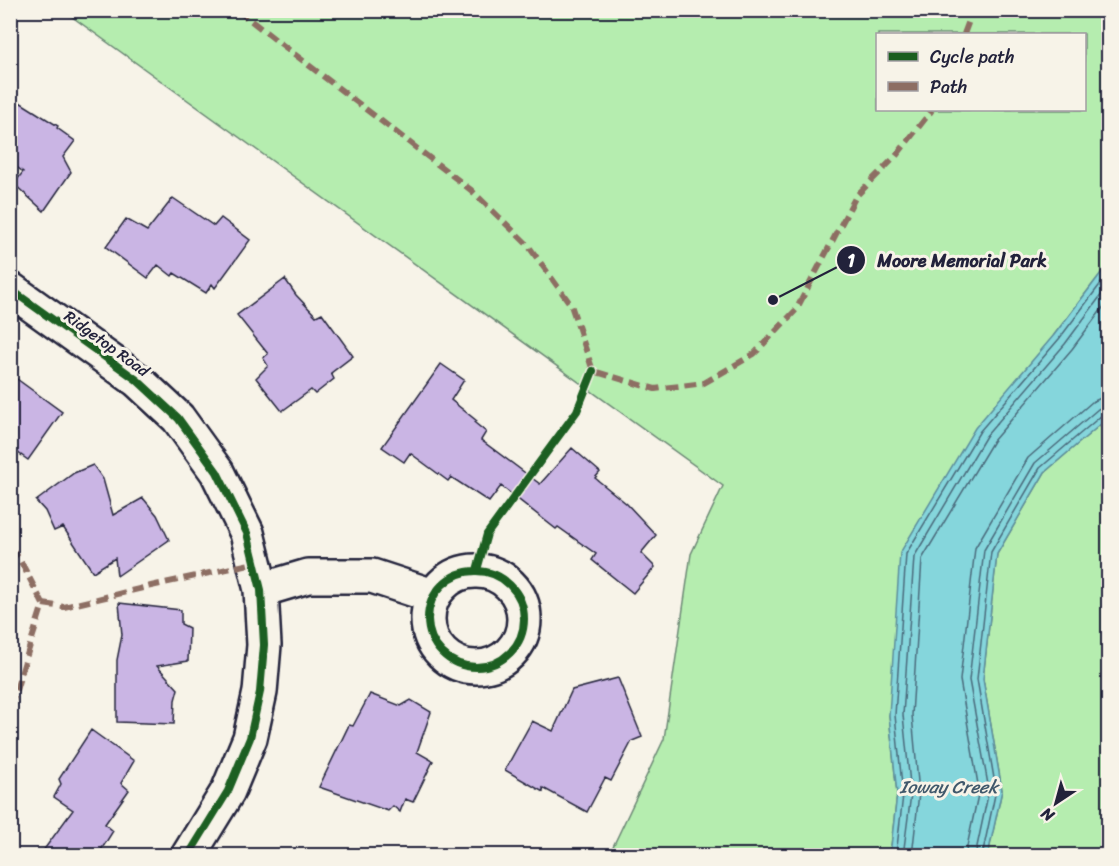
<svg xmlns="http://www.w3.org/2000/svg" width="1119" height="866" font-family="Sriracha,sans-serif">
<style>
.green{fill:#b5edaf;stroke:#6c8875;stroke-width:1.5;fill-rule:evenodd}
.water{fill:#85d6dc;stroke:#5d8e9c;stroke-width:1.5}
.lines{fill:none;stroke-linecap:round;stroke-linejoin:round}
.shore{stroke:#4a6a7b;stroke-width:1.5}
.building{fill:#cab5e4;stroke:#22223b;stroke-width:1.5}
.minor-casing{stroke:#22223b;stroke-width:38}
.minor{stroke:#f7f3e8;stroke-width:33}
.quiet{stroke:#8d6e63;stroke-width:6;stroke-dasharray:12 6;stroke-linecap:butt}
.cycleway-casing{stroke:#f7f3e8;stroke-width:11}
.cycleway{stroke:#1b5e20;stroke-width:8}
.labels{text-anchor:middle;stroke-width:6;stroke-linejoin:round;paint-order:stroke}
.street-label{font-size:16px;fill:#22223b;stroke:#f7f3e8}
.water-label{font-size:18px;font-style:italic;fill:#40586b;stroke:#f7f3e8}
.leader{fill:none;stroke:#22223b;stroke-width:2}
.callout-dot{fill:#22223b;stroke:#f7f3e8;stroke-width:2}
.mark-label{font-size:18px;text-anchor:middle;font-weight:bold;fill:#fff}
.callout-label{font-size:18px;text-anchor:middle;font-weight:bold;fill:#22223b;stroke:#f7f3e8;stroke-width:6;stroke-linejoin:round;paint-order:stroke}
</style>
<rect width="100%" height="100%" fill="#f7f3e8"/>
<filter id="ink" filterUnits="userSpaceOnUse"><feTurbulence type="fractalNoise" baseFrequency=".0167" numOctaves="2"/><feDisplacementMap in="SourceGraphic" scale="12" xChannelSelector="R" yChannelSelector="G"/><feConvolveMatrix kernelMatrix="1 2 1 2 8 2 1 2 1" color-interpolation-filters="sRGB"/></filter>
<g filter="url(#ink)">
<path class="green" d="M64,11H1108V264L1054,335L889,715L897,794L890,855H609L664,739L691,554L723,486ZM878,34H1084V110H878Z
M1108,418V855H988L1002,790L983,679L997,554L1045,472Z"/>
<path class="water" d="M1108,264V418L1045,472L997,554L983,679L1002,790L988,855H890L897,794L889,715L900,553L975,428L1054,335Z"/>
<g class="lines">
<path class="shore" d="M896,856L903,795L895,715L906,554L980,431L1059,339L1108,274
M903,856L911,794L903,715L914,557L986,436L1065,344L1108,286
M912,856L919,793L912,715L922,559L993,441L1072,349L1108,301
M965,856L979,790L960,680L975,548L1028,458L1092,402L1101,398L1108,397
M975,856L989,790L969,680L984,550L1035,463L1098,409L1103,407L1108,406
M982,856L996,790L977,679L991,552L1040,468L1102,415L1108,414"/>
</g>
<path class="building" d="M10,96L58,126L57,128L75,141L63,157L71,172L44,211L14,184L23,172L10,162Z
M173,198L214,226L221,218L250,240L215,288L212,284L206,293L174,273L172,276L158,265L148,278L106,247L126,219L147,231Z
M285,279L296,295L316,316L322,313L353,356L331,373L334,379L315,394L311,390L282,411L256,378L268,366L263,358L268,354L237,315Z
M441,364L464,380L451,400L477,421L475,423L486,432L481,440L540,484L572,448L600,472L595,478L627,504L656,535L641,553L655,567L633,593L592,560L596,554L558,527L556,529L501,486L489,502L451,477L448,481L410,453L404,462L382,447Z
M10,374L62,412L28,460L10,447Z
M93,465L103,479L113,515L143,498L157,515L169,540L117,576L115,558L93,572L63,527L54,531L45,511L36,501L74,473Z
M119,603L181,610V624L189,628L188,661L157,666L178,689L175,700L174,724L117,722V660L122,635Z
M618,678L642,737L632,741L611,781L605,778L587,812L543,788V792L505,770L532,721L553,731L572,690Z
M370,694L401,706L411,700L431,712L417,752L433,761L413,802L405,799L400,812L393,806L388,811L319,787L349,725L353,726Z
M91,730L134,761L121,783L129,790L105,824L113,831L98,855H40L73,810L54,797L61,784L59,779Z"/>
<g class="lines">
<defs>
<path id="minor" d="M10,289L137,380L178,418L217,472L247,533L261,590L264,645L260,692L250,738L228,791L188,856
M428 619a48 48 0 1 1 96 0a48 48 0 1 1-96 0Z
M261,590L308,576H372L433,596"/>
</defs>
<use href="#minor" class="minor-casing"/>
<use href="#minor" class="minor"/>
<path class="quiet" d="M237,10L471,190L527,244L571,305L593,371L655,389L704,383L754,354L796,310L856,196L896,156L932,110
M964,34L973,10
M10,548L19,558L43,604L10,709
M43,604L64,607L151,586L254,563"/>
<defs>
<path id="cycleway" d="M10,289L137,380L178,418L217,472L247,533L261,590L264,645L260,692L250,738L228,791L188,856
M477,570L487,534L577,411L593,371
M428 619a48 48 0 1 1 96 0a48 48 0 1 1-96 0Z"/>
</defs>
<use href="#cycleway" class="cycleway-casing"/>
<use href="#cycleway" class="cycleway"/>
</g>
</g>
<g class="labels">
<g class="street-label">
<text transform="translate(107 343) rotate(36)" y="6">Ridgetop Road</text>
</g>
<g class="water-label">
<text x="949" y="793">Ioway Creek</text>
</g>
</g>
<path class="leader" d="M773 300L851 260"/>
<g class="callout-dot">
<circle cx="773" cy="300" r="6"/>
<circle cx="851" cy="260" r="15"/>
</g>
<g class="mark-label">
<text x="851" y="267">1</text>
</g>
<g class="callout-label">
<text x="962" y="267">Moore Memorial Park</text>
</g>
<rect width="1119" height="866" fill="none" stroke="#f7f3e8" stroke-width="36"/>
<rect x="18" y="18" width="1083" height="830" fill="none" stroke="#22223b" stroke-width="2" filter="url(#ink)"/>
<rect x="876" y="33" width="210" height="78" fill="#f7f3e8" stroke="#a29fa3" stroke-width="1.5"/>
<rect x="888" y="52" width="30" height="9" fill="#1b5e20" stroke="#a29fa3" stroke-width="1.5"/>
<text x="930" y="63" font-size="18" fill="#22223b">Cycle path</text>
<rect x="888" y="82" width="30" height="9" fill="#8d6e63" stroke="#a29fa3" stroke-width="1.5"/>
<text x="930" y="93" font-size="18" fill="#22223b">Path</text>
<g transform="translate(1056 803) rotate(216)" stroke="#f7f3e8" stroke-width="4.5" paint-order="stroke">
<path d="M0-4.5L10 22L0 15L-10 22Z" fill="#22223b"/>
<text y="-9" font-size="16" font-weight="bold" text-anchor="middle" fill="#22223b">N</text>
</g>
</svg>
